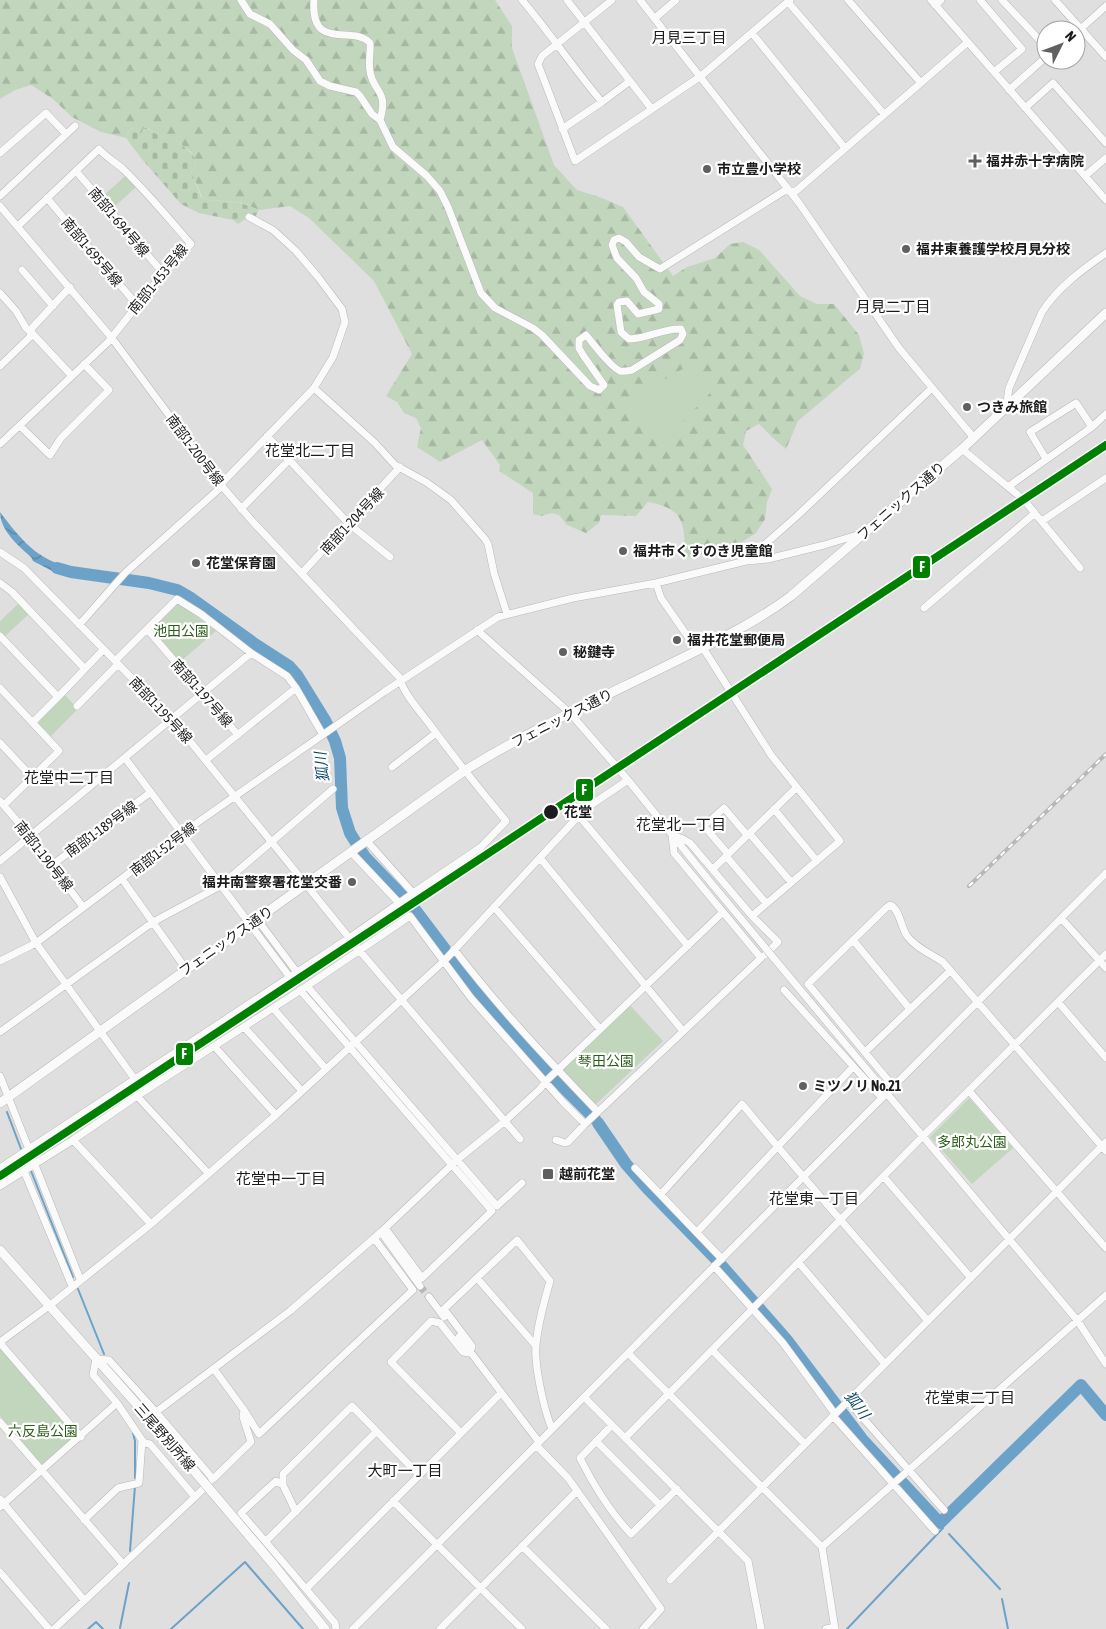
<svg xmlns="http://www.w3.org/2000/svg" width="1106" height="1629" font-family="'Asap Condensed','Noto Sans JP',sans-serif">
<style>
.forest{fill:url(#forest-firs)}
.cemetery{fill:url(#cemetery-stones)}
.green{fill:#c2d6bd}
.water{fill:url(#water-waves)}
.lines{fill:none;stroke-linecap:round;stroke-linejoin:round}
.stream{stroke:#6ca2c8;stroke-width:2}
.river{stroke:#6ca2c8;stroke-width:12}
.minor-tunnel{stroke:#b8b8b9;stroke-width:7;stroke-dasharray:7 3.5;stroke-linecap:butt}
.minor-casing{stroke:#b8b8b9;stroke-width:8}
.major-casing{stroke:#b8b8b9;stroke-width:10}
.minor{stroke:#fafafa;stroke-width:7}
.major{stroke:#fafafa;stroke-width:9}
.rail-casing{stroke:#b8b8b9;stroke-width:4}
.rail{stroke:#fff;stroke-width:2;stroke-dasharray:5.5;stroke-linecap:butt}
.minor-bridge-casing{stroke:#b8b8b9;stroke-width:8;stroke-linecap:butt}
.major-bridge-casing{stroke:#b8b8b9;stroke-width:10;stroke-linecap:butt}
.minor-bridge{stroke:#fafafa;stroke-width:7}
.major-bridge{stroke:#fafafa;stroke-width:9}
.rail-1-casing{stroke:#fff;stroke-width:11}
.rail-1{stroke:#008000;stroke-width:8}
.poi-dot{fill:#606061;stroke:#fff;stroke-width:2}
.stop-dot{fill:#1c1c1d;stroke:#fff;stroke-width:2}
.labels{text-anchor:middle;stroke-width:4.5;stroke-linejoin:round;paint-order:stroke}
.poi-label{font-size:14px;font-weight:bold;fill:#1c1c1d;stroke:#fff;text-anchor:start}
.street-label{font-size:14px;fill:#1c1c1d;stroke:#fff}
.park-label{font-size:14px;fill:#2c5d19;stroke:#fff}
.stop-label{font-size:14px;font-weight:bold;fill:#1c1c1d;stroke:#fff;text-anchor:start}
.neighbourhood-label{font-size:15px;fill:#1c1c1d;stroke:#fff}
.water-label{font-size:15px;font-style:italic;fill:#0a476b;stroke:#fff}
.line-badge{stroke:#fff;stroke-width:2}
.badge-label{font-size:14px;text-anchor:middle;font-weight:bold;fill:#fff}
</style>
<defs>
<pattern id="forest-firs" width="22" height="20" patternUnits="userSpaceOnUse" patternTransform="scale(1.25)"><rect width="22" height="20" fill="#c2d6bd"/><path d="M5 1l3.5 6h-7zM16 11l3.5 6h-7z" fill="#a6b7a2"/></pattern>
<pattern id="cemetery-stones" width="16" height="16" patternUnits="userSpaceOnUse" patternTransform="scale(1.25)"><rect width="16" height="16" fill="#c2d6bd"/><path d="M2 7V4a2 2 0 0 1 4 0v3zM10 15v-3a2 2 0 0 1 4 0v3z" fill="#a6b7a2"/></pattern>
<pattern id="water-waves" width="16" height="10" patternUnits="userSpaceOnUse" patternTransform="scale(1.25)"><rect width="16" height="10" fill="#6ca2c8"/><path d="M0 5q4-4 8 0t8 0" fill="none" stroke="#5883a2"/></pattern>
</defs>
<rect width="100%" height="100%" fill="#dfdfe0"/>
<path class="forest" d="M0,0H495L512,26V48L554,165L577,190L602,198L623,207L673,276L687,267L715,258L730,244L743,242L759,250L800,296L817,304H834L859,335L864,354L860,369L850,377L798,421L786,449L773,438L759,424L746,431L743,445L772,489L767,502L765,519L756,533L736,546L685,558C684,524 686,509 648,502L636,516L601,515L599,523L586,533L567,525L559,515L552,513L541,516L533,514V493L499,471L500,465L482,440L440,462L417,447L421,428L416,418L404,413L397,402L386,396L412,354L374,281L309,218L290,206L259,210L239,202L209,200L202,197L191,171L194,168L196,160L192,153L176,140H165L145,126L141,134L131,128L126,138L101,132L72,117L53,99L31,85L15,90L0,99Z"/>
<path class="cemetery" d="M145,127L166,140H176L192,154L196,160L194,168L191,171L201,197L209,200L238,202L259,210L255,217L247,218L238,224L233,220L199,213L181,204L141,158L126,138L131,128L141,134Z"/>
<path class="green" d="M125,176L136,187L112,209L102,197Z
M690,365L711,392L665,440L629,408L661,381Z
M19,603L29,614L4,637L0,632V621Z
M176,605H181L216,631L180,662L153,631V628Z
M65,695L78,709L51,736L39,724V720Z
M629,1004L663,1041L595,1105L561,1069Z
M969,1098L1013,1148L972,1184L930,1137Z
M0,1346L77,1436L42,1467L0,1416Z"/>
<path class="water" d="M0,512C19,537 38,562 72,567L71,576L54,572L33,561C31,555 27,554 22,549C11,539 0,526 0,512Z"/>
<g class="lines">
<path class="stream" d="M7,1112L21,1149
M31,1171L73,1277
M78,1289L104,1354
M133,1433L135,1441V1478
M949,1534L1000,1589
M130,1551L135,1486
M1002,1599L1008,1629
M120,1628L129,1583
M88,1629L96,1622L103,1629
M171,1629L245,1562L303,1629
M847,1629L943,1528L940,1523"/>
<path class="river" d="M57,568L71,572L149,583L177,590L191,598L255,644L289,666L297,675L326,722L335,741L340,758L342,808L350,833L365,857L414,908L481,997L542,1066L595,1119
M598,1123L626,1164L647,1188L714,1257L786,1339L862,1439L940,1523L1081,1385L1106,1415"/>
<path class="minor-tunnel" d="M420,1286L429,1297"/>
<defs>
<path id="minor" d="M241,0L250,14L270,24L293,50L306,60L320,81L330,86L356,92L360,96L372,114L380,120L393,147L427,176L440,191L448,207L481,293L495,308L533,328L542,335L590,386L599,390L604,385L583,355L579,348V340L586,335C594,344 609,366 620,371C624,372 628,371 632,370L680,340L683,334L681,329C663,328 647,339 629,339L621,332L617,305L619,302L627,301L638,314L659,309V304L644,292L636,278L617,258L612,245L614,240L619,238L626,242L639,257L660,269L784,191H796L968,42
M314,0C310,53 354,24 370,43C371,52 368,62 370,71C373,93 389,89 380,120
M522,0C550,33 574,69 602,102
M567,0L651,108
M612,0L542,56L538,64L575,161L701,76L790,0
M640,0L799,203L899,348L974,438
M848,0L921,83
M931,0L1106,200
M980,0L1022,49L994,72
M1002,0L1046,47
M1055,0L1106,57
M788,2L884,114
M935,5L941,0
M655,18L676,0
M752,33L845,148
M1076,33L1106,6
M1009,90L1046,57
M1025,108L1053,83L1106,143
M562,129L602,102L630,81
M0,153L46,113L66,134
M76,171L163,273
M1085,176L1106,158
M0,196L75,126
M47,198L137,305
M0,206L111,337L221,485L253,522L399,677C404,694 418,709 428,722C453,756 479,789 506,821L481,847L413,893L366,840
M22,270L53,306
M0,293L16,311L26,328L31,332L32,328L70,287
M0,366L30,337L31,332L72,376
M314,388L375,443L395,465L426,482L451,500L485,539L488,544L494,573L507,614
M1006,408L1009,388L1042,312C1057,288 1083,269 1106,253
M20,426L50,455L61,438L109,390L84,364
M267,436L349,524L390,557
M0,444L108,342L163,273L191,244C169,219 147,192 123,169C115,162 106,157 99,149L18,226
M962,449L1024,500L1080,568
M1046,459L1030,432L1076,403L1092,427
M1009,486L1092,427L1106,414
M241,509L289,460
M1042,521L1106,478
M0,552L24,568L172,719L359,950L520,1139
M746,561L797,516L932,388
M302,573L400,467
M0,583L12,592L85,669
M656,583L661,598L686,634L693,644L703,648L771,755L840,841L752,916
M924,608L1035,513
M79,625L125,573L219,489L224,481L314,388L333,357L345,322L342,309L318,277L296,251L273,230L249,217
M147,629L238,735
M477,630L570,713L628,780L707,878
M0,636L58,697L103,650
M115,661L177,599L201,614L251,653L287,676L296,688L323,735
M0,688L59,751L4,805
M77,706L118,664
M33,722L58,697
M0,743L32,777
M125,758L289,976
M206,760L296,688
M392,767L436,733
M0,801L30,836L83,907
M774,809L817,861
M579,816L688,946
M749,833L791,882
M672,835L683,839L690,843L752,916L778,942L765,955
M728,854L704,826L724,808L747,835
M726,856L766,903
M540,858L683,1031
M0,861L251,653
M52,865L151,792
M713,869L796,788
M0,877L36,943L134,1078
M122,879L186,969
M399,903L413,893
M494,907L600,1029
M1061,918L1106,968
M257,919L296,971
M853,940L910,1009
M454,949C498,1007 548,1060 598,1112
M0,961L36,943L181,834L384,692L498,617L573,598L656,583L746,561L768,559L824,545L864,533
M307,986L497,1206L522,1183
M300,990L492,1211L422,1278L385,1228
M784,990L882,1098
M1058,1002L1106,1058
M273,1008L326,1069
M244,1027L302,1091
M0,1032L153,922L220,886L333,789
M842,1040L1077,1320L1106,1364
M214,1046L276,1115
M865,1052L950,971
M0,1076L80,1279
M893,1086L808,984L886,908L890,905C900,909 901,928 907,936C916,948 931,954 943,962L1106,1151
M969,1091L1106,1248
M137,1096L208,1173
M585,1124L761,958L674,853L672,835
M73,1140L151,1224
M0,1168L349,938L399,903L351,852
M635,1168L722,1259
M24,1171L72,1286
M884,1177L971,1278
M0,1186L73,1140L137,1096L307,986L410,916L471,998L563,1102L585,1124L568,1142L565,1143L556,1140
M661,1194L742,1104C803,1178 866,1249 928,1321
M381,1232L420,1286
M697,1232L853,1067
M799,1263L885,1364
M714,1266L783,1343L835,1414
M477,1278L536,1346
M429,1297L444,1317
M459,1337L539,1442
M0,1342L49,1306L151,1224L276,1115L445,960L585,809L628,780
M0,1343L81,1437
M712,1350L805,1444
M628,1353L822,1547
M214,1369L244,1410L259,1434L413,1290L374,1238
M584,1397L748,1561L761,1629
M848,1401L944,1510
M156,1412L213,1479L251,1442L243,1417L244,1410
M833,1416L935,1531
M0,1422L123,1564
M612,1425L580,1458C594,1486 609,1511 631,1534L677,1489
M461,1433L391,1362L431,1321L440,1323L463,1352L470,1353L472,1346L444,1309L517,1240L550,1281C544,1302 538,1323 536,1345C534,1365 544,1410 552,1429
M625,1438L923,1136L1106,954
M596,1441L660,1505
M536,1445L568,1478L661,1609L643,1629
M283,1485V1474L352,1406L419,1475
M195,1497L209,1483
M0,1499L84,1600
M393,1501L522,1629
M0,1507L117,1403
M296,1512L283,1485L276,1481L241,1513L335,1623L336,1629
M84,1520L118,1488L139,1483L142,1440
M266,1541L376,1432
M522,1546L606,1629
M0,1572L49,1629
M670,1580L1106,1142
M307,1588L501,1393
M54,1629L195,1497L150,1444L145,1443L142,1440L117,1403L93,1375L96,1359L109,1360L156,1412L290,1311L381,1232L457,1160L505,1121L540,1089L545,1082L723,912
M353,1629L1106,873
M440,1629L577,1491
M826,1629L835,1627
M835,1629L822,1547L1106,1295"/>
<path id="major" d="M0,1103L464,771C530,730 599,699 668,665C710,644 754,624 791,596L962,449L1106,313
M0,1250L157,1427
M273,1564L325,1629"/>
</defs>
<use href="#minor" class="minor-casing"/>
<use href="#major" class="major-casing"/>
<use href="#minor" class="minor"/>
<use href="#major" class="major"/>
<defs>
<path id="rail" d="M969,886L1106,754"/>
</defs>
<use href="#rail" class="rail-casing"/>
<use href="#rail" class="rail"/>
<defs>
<path id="minor-bridge" d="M707,878L842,1040"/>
<path id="major-bridge" d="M157,1427L273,1564"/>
</defs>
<use href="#minor-bridge" class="minor-bridge-casing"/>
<use href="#major-bridge" class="major-bridge-casing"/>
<use href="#minor-bridge" class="minor-bridge"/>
<use href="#major-bridge" class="major-bridge"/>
<defs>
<path id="rail-1" d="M0,1176L1106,445"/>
</defs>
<use href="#rail-1" class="rail-1-casing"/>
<use href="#rail-1" class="rail-1"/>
</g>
<g class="poi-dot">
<path d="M972.5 153.5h5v5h5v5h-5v5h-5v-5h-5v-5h5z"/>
<circle cx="707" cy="169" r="5"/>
<circle cx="906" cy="249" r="5"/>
<circle cx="967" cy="407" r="5"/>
<circle cx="623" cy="551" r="5"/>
<circle cx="196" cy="563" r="5"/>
<circle cx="677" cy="640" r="5"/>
<circle cx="563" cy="652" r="5"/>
<circle cx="352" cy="882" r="5"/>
<circle cx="803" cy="1086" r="5"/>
<rect x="542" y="1168" width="12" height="12" rx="2.5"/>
</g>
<circle class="stop-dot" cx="551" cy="812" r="8"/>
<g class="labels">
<g class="poi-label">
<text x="986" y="166">福井赤十字病院</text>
<text x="717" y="174">市立豊小学校</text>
<text x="916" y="254">福井東養護学校月見分校</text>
<text x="977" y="412">つきみ旅館</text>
<text x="633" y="556">福井市くすのき児童館</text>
<text x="206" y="568">花堂保育園</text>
<text x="687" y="645">福井花堂郵便局</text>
<text x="573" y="657">秘鍵寺</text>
<text x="342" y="887" text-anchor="end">福井南警察署花堂交番</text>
<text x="813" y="1091">ミツノリ No.21</text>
<text x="559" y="1179">越前花堂</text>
</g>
<g class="street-label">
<text transform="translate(119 222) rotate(50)" y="5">南部1-694号線</text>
<text transform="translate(92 252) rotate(50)" y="5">南部1-695号線</text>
<text transform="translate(158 279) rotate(-51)" y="5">南部1-453号線</text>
<text transform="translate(195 450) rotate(53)" y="5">南部1-200号線</text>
<text transform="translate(901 501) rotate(-41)" y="5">フェニックス通り</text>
<text transform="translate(352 521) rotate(-47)" y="5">南部1-204号線</text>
<text transform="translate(202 693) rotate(49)" y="5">南部1-197号線</text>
<text transform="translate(161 710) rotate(47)" y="5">南部1-195号線</text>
<text transform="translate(562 718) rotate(-27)" y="5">フェニックス通り</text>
<text transform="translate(101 829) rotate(-36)" y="5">南部1-189号線</text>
<text transform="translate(163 849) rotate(-37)" y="5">南部1-52号線</text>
<text transform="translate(44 856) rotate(52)" y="5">南部1-190号線</text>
<text transform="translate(226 941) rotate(-35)" y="5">フェニックス通り</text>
<text transform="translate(165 1437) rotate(49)" y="5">三尾野別所線</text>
</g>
<g class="park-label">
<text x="181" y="636">池田公園</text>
<text x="606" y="1066">琴田公園</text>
<text x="972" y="1147">多郎丸公園</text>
<text x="43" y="1436">六反島公園</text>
</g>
<g class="stop-label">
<text x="564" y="817">花堂</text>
</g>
<g class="neighbourhood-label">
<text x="689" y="43">月見三丁目</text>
<text x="893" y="312">月見二丁目</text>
<text x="310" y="456">花堂北二丁目</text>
<text x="69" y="783">花堂中二丁目</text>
<text x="681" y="830">花堂北一丁目</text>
<text x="281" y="1184">花堂中一丁目</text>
<text x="814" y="1204">花堂東一丁目</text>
<text x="970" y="1403">花堂東二丁目</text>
<text x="405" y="1476">大町一丁目</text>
</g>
<g class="water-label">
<text transform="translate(322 767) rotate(-96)" y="5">狐川</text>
<text transform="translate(857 1405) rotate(53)" y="5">狐川</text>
</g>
</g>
<g class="line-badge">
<rect x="912" y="555" width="19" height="24" rx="5" fill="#008000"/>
<rect x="575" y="778" width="19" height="24" rx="5" fill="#008000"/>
<rect x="175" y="1042" width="19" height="24" rx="5" fill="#008000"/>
</g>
<g class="badge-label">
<text x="922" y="572">F</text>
<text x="584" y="795">F</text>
<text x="184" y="1059">F</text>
</g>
<g transform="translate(1061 45) rotate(48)"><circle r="24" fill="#ffffff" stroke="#a4a4a5"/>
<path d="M0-4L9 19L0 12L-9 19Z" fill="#606061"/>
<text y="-8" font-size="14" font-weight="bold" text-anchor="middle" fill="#1c1c1d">N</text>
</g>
</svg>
